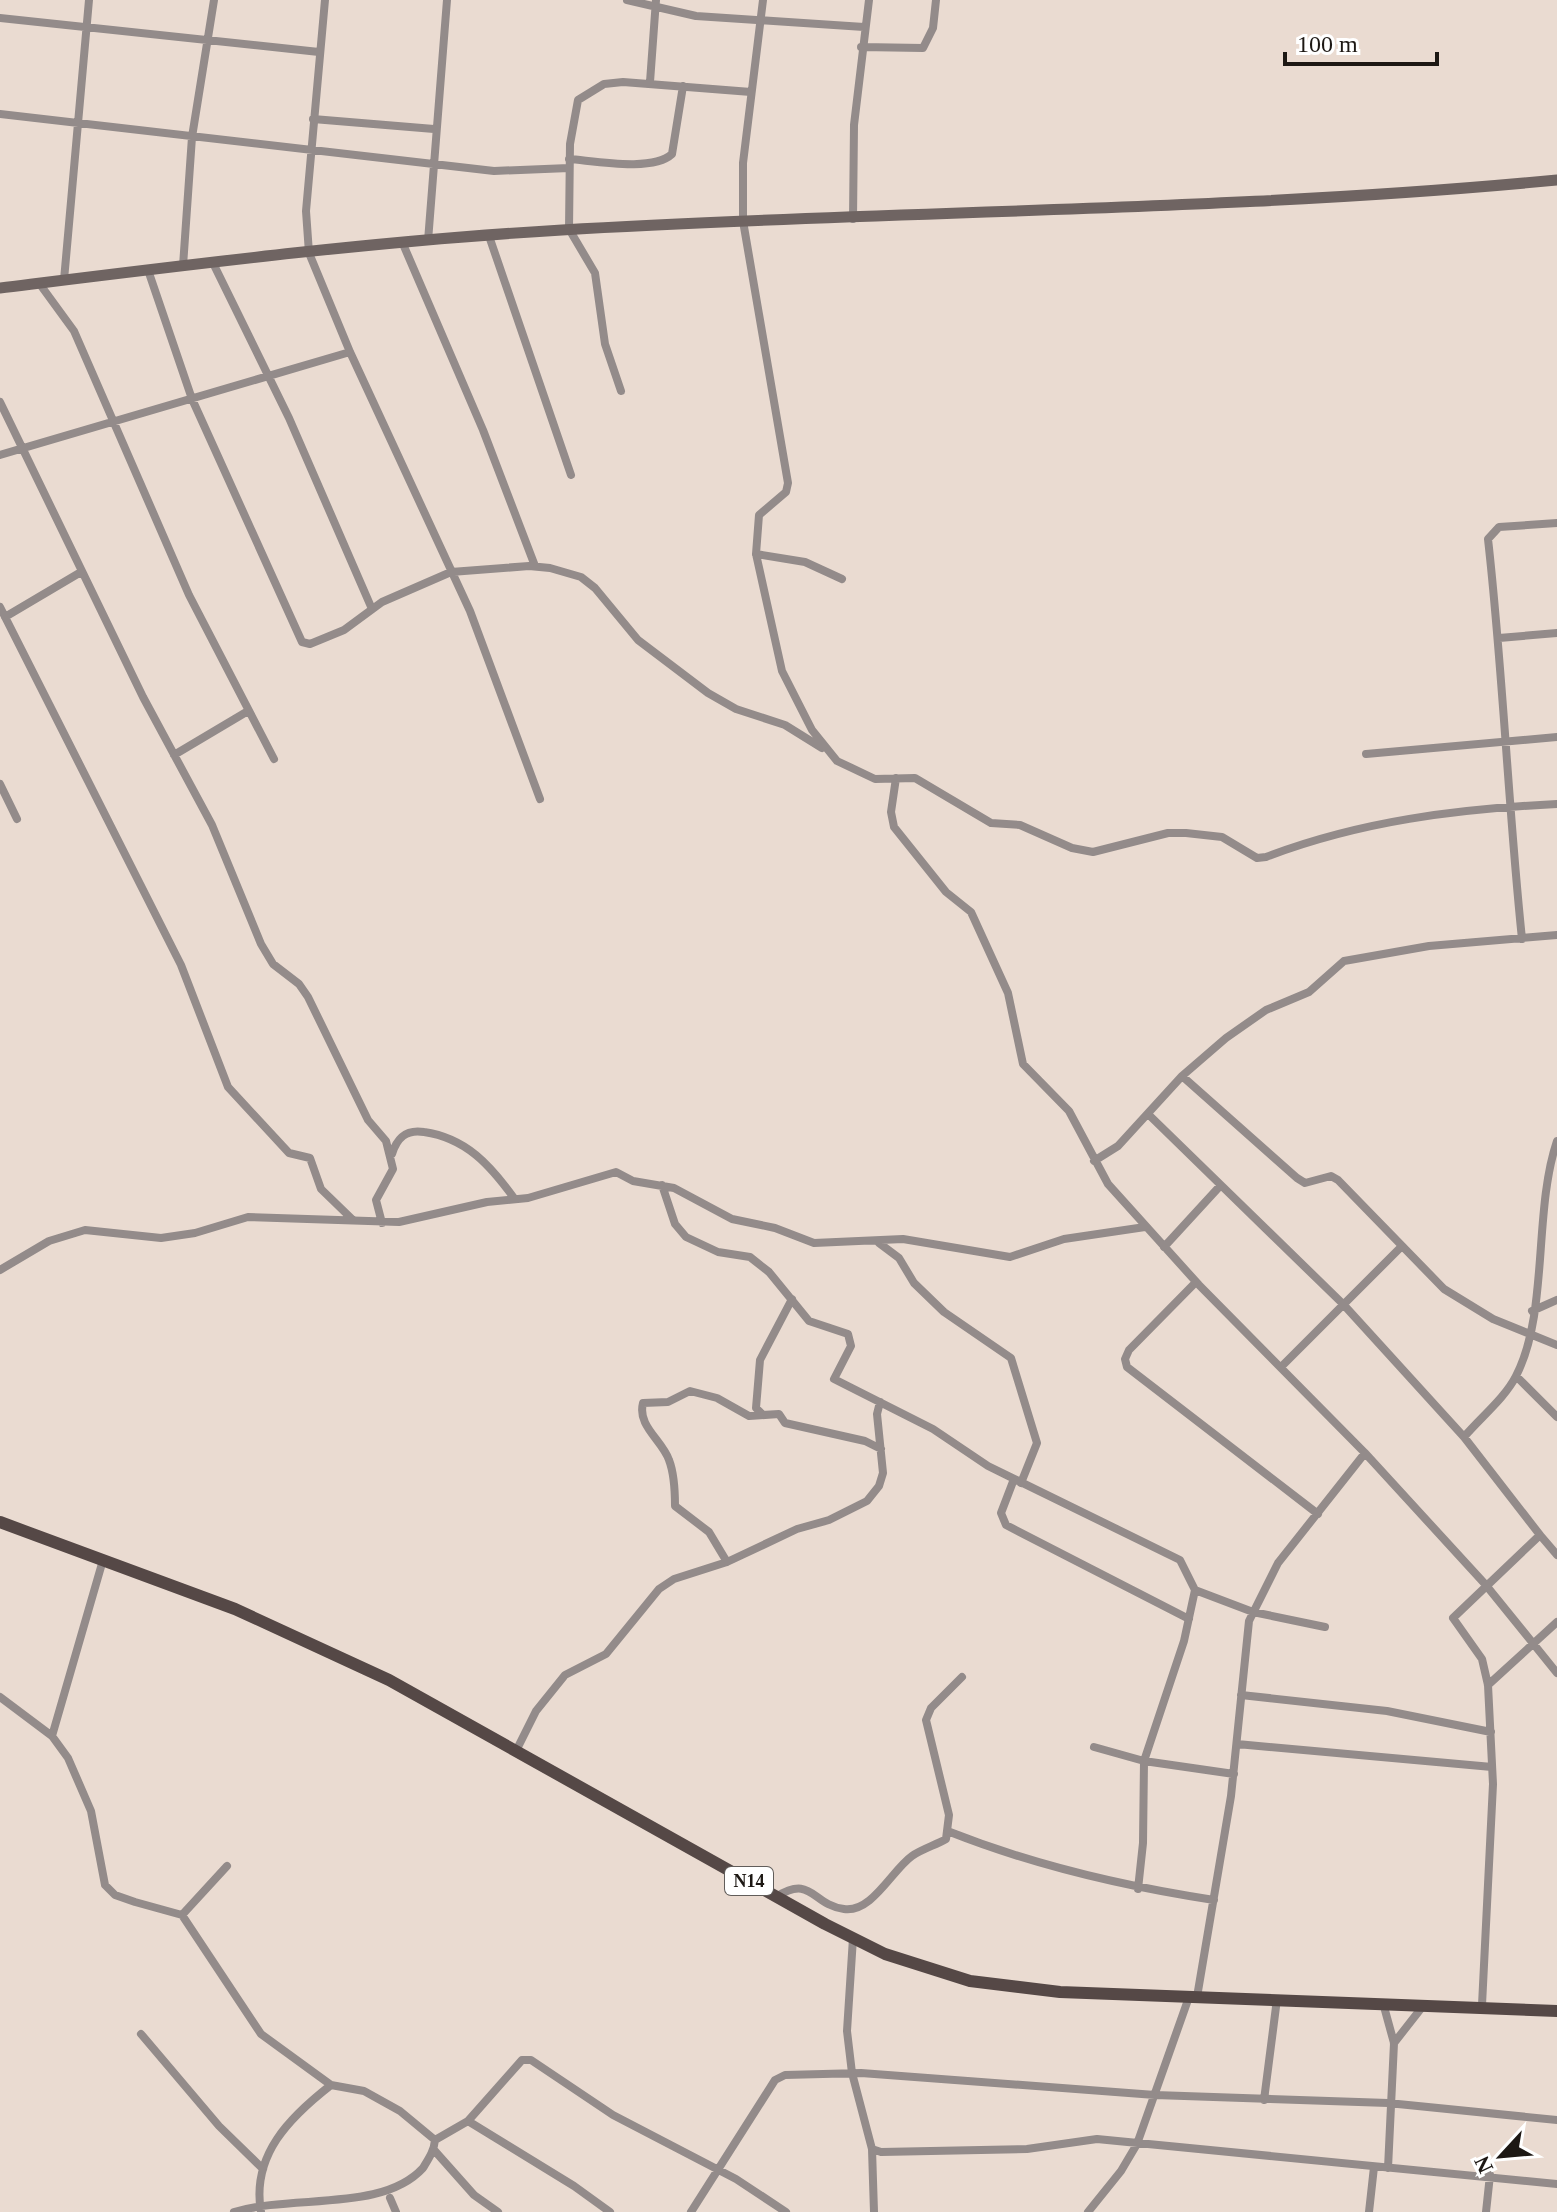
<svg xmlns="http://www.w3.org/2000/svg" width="1557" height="2212" font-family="Georgia,serif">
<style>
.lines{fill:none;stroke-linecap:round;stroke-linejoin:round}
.street{stroke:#938b8a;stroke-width:8}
.secondary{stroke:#6f6462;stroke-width:11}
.primary{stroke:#554846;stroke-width:12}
.labels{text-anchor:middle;stroke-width:6;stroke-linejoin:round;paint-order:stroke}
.shield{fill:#fff;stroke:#615d5a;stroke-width:2}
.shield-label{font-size:18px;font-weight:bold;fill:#1d1814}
</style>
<rect width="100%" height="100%" fill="#eadbd1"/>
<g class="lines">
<path class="street" d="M325,0L306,211L309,253L350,352L470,611L540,799
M627,0L696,16L864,27
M763,0L743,163V221L788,483L786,492L759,515L756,554L782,671L812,730L837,761L875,779L915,778L991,823L1020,825L1072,848L1093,852L1168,833H1186L1222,837L1257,858L1266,857C1360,821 1457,809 1557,804
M0,18L319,52
M861,47L923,48L933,28L936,0
M650,82L656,0
M0,114L494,171L569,168
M313,119L434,129
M569,159C595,161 653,172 672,154L683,86
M853,219L854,125L869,0
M489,236L571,475
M428,241L447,0
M403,244L483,430L535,566
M213,263L289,418L372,609
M183,266L192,137L214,0
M148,270L192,399L302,642L310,644L344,630L382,602L451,572L529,566L550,568L581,577L595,588L638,640L708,693L736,709L785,725L822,748
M64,280L89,0
M39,283L74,331L189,595L274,759
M621,391L605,344L595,273L569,229L570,144L578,100L604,84L623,82L751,92
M0,402L143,697L212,825L261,944L273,964L299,984L308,997L368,1120L386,1141L393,1169L376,1200L382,1223
M0,455L350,352
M756,554L805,562L842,579
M0,607L181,965L228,1087L289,1153L310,1158L321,1189L353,1220
M5,617L81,572
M1499,638L1557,633
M1366,754L1557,737
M174,755L248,711
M896,778L891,812L894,827L946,892L971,912L1008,993L1023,1064L1069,1111L1108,1184L1199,1285L1365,1453L1485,1584L1557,1673
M0,784L17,819
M1522,939C1508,805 1503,672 1488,539L1499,527L1557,523
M1182,1076L1297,1178L1305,1183L1331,1176L1338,1180L1444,1289L1493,1319L1557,1345
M1148,1114L1343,1304L1464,1437
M392,1154C397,1138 406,1129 424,1132C466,1138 490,1165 514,1198
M1094,1161L1118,1146L1182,1076L1226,1038L1266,1010L1309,992L1344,961L1429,946L1557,935
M662,1185L675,1224L686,1237L718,1252L750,1257L769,1272L809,1321L848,1334L851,1346L834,1379L933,1429L988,1466L1180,1560L1195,1590L1184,1641L1144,1761L1143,1843L1138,1889
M879,1243L899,1258L914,1283L944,1312L1011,1358L1037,1443L1021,1483
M1164,1247L1220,1186
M0,1270L49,1241L85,1230L161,1238L195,1233L248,1217L399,1222L487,1202L528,1198L616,1172L633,1181L674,1188L732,1219L775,1228L814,1243L903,1239L1010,1257L1064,1239L1145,1227
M1196,1282L1129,1350L1125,1359L1127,1367L1318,1514
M1532,1311L1557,1300
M1282,1366L1402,1246
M1516,1376L1557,1417
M762,1414L756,1408L760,1360L792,1299
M1014,1479L1001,1513L1006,1525L1189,1619
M1540,1535L1557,1555
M727,1562L709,1532L675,1506C675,1492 674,1473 669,1460C662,1440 637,1426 643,1403L668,1402L690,1391L717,1398L749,1416L779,1414L785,1423L865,1441L881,1449
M1195,1590L1253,1612L1325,1627
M1488,1685L1557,1622
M1241,1695L1387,1711L1491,1732
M0,1697L52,1736L68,1758L91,1811L105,1885L115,1895L135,1902L182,1915L261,2034L331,2085L364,2091L400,2111L435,2140
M52,1736L103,1560
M1237,1744L1492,1767
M1094,1747L1144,1761L1234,1774
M517,1749L536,1711L565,1675L606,1654L659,1589L674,1579L727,1562L797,1529L829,1520L867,1501L879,1486L883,1473L877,1414L880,1402
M950,1832C1036,1866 1122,1886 1214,1900
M776,1897C812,1874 812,1905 844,1909C872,1913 892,1870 912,1856C922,1849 936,1845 946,1839L949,1815L926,1720L931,1708L962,1677
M182,1915L227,1866
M853,1938L847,2031L852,2073L872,2149L881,2152L1027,2149L1097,2139L1557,2184
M1197,1997L1231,1796L1249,1621L1278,1563L1365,1453
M1383,2003L1394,2043L1388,2168
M1482,2005L1493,1784L1488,1685L1482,1659L1453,1618L1540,1535L1464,1437C1480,1418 1505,1398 1516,1376C1549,1312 1533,1212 1557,1141
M141,2034L219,2126L263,2169
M1394,2043L1423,2006
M1264,2100L1277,1999
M468,2121L574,2186L610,2212
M872,2149L874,2212
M434,2150L474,2195L498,2212
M390,2198L396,2212
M234,2212C295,2194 383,2212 423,2168C429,2158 434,2151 435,2140L468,2121L522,2060H531L613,2115L736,2179L786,2212
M261,2212C251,2155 290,2117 331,2085
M691,2212L775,2080L785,2075L861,2073L1155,2095L1388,2103L1557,2120
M1088,2212L1121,2171L1137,2144L1189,1997
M1369,2212L1374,2167
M1486,2212L1490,2175"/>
<path class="secondary" d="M0,288C186,265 374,241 562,230C894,210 1226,212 1557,180"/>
<path class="primary" d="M0,1522L235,1609L389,1680L825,1924L885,1954L970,1981L1060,1992L1557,2011"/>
</g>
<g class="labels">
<rect class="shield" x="725" y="1867" width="48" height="28" rx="6"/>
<g class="shield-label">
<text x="749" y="1887">N14</text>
</g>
</g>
<g transform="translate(1501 2156) rotate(244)" stroke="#ffffff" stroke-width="6" paint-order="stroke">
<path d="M0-6L14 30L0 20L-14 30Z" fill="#1d1814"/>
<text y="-12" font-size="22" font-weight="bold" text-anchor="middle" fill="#1d1814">N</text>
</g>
<path d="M1285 52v12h152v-12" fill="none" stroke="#1d1814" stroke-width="4"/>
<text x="1297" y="52" font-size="24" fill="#1d1814" stroke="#ffffff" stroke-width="6" paint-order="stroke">100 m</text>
</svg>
